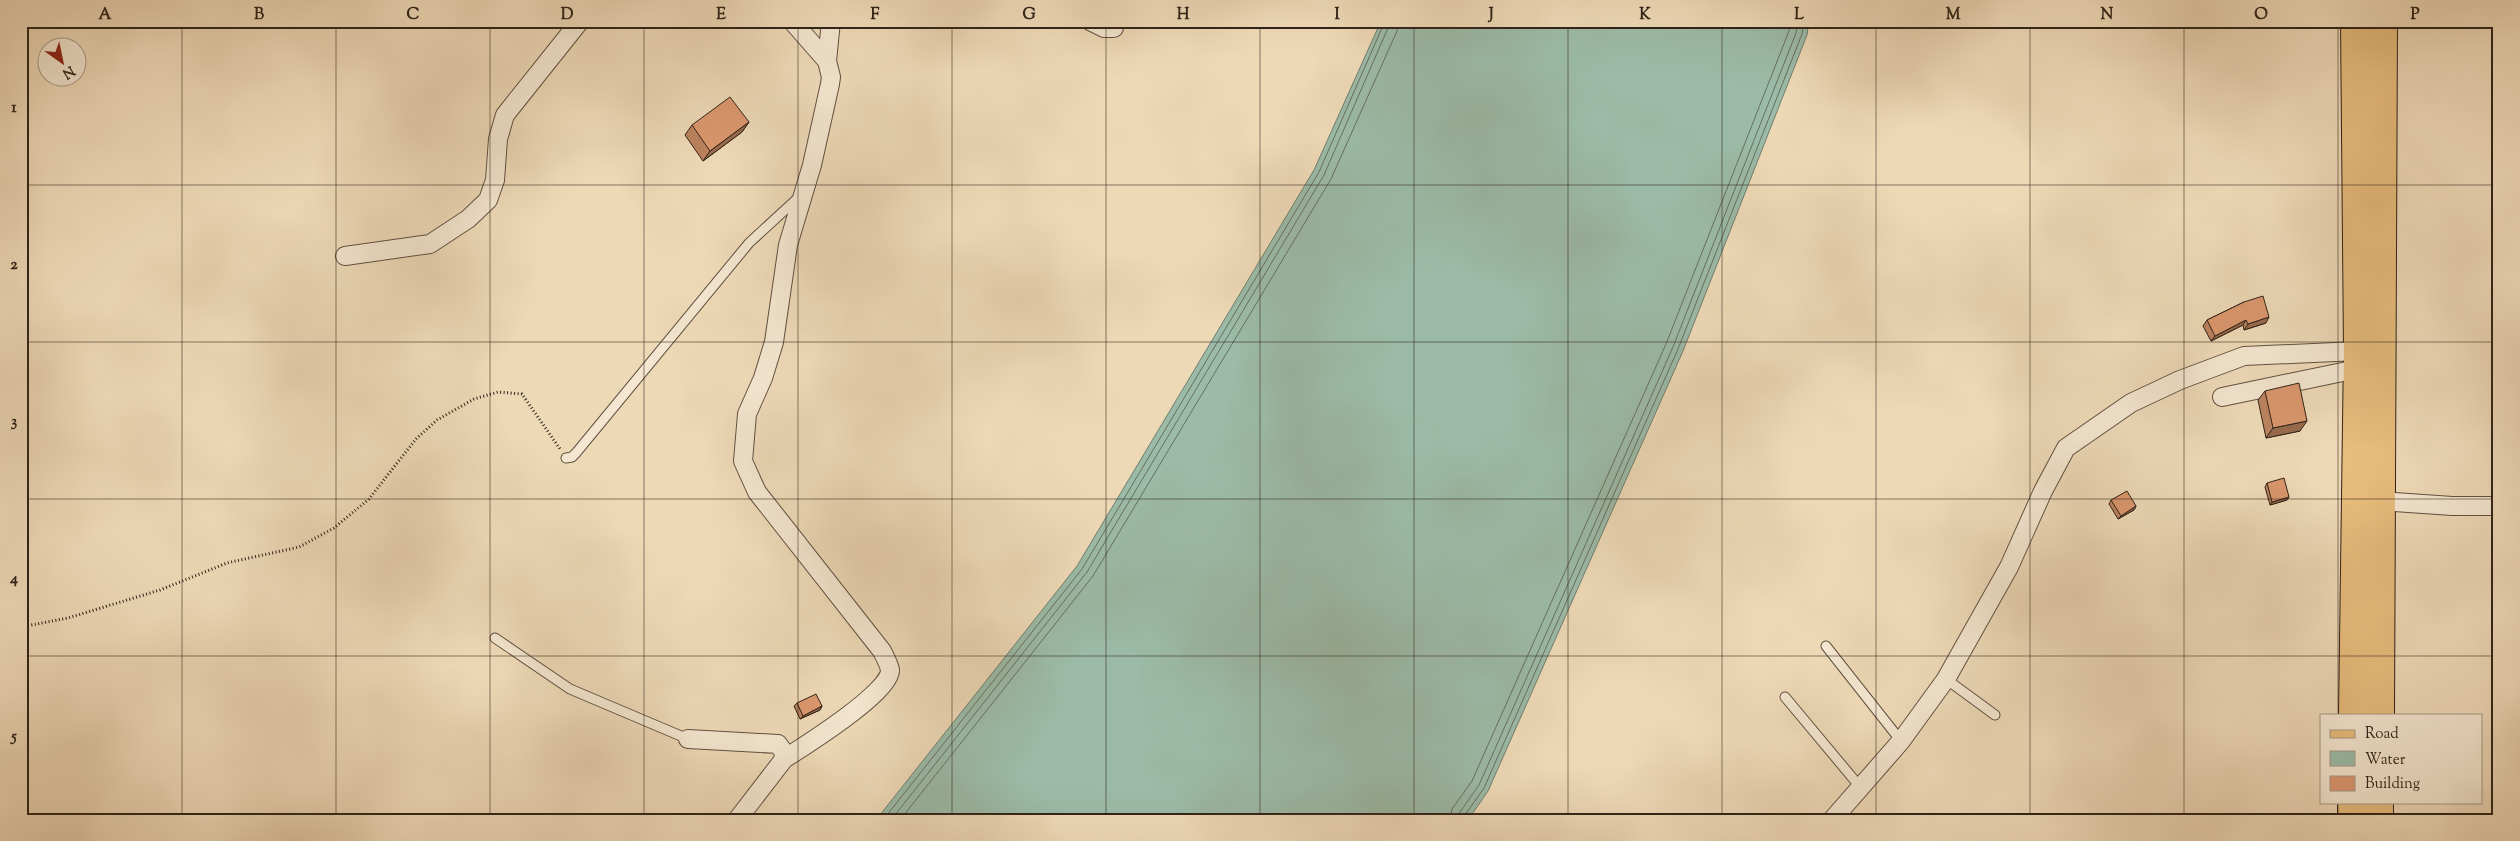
<svg xmlns="http://www.w3.org/2000/svg" width="2520" height="841" font-family="'Sorts Mill Goudy',serif">
<style>
.water{fill:#9bbba8;stroke:#707e6f}
.lines{fill:none;stroke-linecap:round;stroke-linejoin:round}
.shore{stroke:#656f60;stroke-width:1}
.service-casing{stroke:#5f5040;stroke-width:11}
.minor-casing{stroke:#5f5040;stroke-width:20}
.primary-casing{stroke:#2f2319;stroke-width:30}
.path{stroke:#2f2319;stroke-width:3;stroke-dasharray:1 2.5;stroke-linecap:butt}
.service{stroke:#f4e6d0;stroke-width:9}
.minor{stroke:#f4e6d0;stroke-width:18}
.primary{stroke:#e7bc7c;stroke-width:28}
.wall{fill:#bc825f;stroke:#2f2319}
.shaded-wall{fill:#996a4d;stroke:#2f2319}
.building{fill:#db976e;stroke:#2f2319}
.grid{fill:none;stroke:#2f2319;stroke-width:1;stroke-opacity:0.55}
.neatline{fill:none;stroke:#2f2319;stroke-width:2}
.grid-label{font-size:16px;text-anchor:middle;font-weight:bold;fill:#2f2319}
</style>
<rect width="100%" height="100%" fill="#eed9b7"/>
<filter id="stains"><feTurbulence type="fractalNoise" baseFrequency=".004" numOctaves="4"/><feColorMatrix values="0 0 0 0 .2 0 0 0 0 .09 0 0 0 0 .02 0 0 0 .5 -.17"/></filter>
<radialGradient id="worn" r=".72"><stop offset=".6" stop-color="#630" stop-opacity="0"/><stop offset="1" stop-color="#630" stop-opacity=".3"/></radialGradient>
<path class="water" d="M1381,21H1809L1807,35L1683,351L1488,791L1468,820H876L1077,566L1314,170Z"/>
<g class="lines">
<path class="shore" d="M883,820L1082,569L1319,172L1385,21
M891,820L1087,572L1324,175L1391,21
M900,820L1093,576L1331,179L1397,31L1399,21
M1450,820L1452,809L1472,781L1666,344L1789,31L1790,21
M1458,820L1460,812L1479,785L1673,347L1796,33L1798,21
M1464,820L1465,815L1484,788L1678,349L1802,34L1804,21"/>
<defs>
<path id="service" d="M566,458L572,457L576,453L749,243L799,197
M495,638L570,689L688,739
M1826,646L1901,741
M1946,679L1995,715
M1785,697L1861,788"/>
<path id="minor" d="M792,21L827,61
M1090,21L1104,28H1114
M345,256L430,244L468,219L488,200L495,180L498,139L505,115L580,21
M2222,397L2357,369
M2380,501L2452,506H2499
M688,739L778,744L783,751L784,759C803,747 891,692 890,670C889,664 885,657 882,651L757,492L743,461L747,414L763,378L774,342L788,245L812,165L830,84L831,77L827,61L831,21
M737,820L784,759
M1832,820L1901,741L1946,679L2009,567L2043,491L2066,448L2131,403L2180,380L2244,356L2358,351L2366,354"/>
<path id="primary" d="M2353,715L2358,351L2355,21
M2380,715L2383,21
M2352,820V802
M2379,820V802"/>
</defs>
<use href="#service" class="service-casing"/>
<use href="#minor" class="minor-casing"/>
<use href="#primary" class="primary-casing"/>
<path class="path" d="M21,627L68,618L160,590L227,563L299,547L334,528L369,499L416,439L437,420L474,399L498,392L522,394L560,449"/>
<use href="#service" class="service"/>
<use href="#minor" class="minor"/>
<use href="#primary" class="primary"/>
</g>
<path class="wall" d="M749,122L742,132L703,161L685,135L692,125Z
M2244,302L2266,323L2244,330L2243,325L2211,341L2203,326L2207,320Z
M2265,391L2300,431L2266,438L2258,400Z
M2267,483L2289,497L2287,500L2270,505L2265,487Z
M2111,500L2136,506L2134,510L2118,519L2109,504Z
M797,703L822,706L820,710L800,719L794,706Z"/>
<path class="shaded-wall" d="M749,122L742,132L703,161L710,151Z
M2269,317L2266,323L2244,330L2248,324Z
M2246,320L2243,325L2211,341L2215,336Z
M2307,421L2300,431L2266,438L2273,428Z
M2289,497L2287,500L2270,505L2272,502Z
M2136,506L2134,510L2118,519L2121,516Z
M822,706L820,710L800,719L803,716Z"/>
<path class="building" d="M730,97L749,122L710,151L692,125Z
M2263,296L2269,317L2248,324L2246,320L2215,336L2207,320L2244,302Z
M2299,383L2307,421L2273,428L2265,391Z
M2284,478L2289,497L2272,502L2267,483Z
M2127,491L2136,506L2121,516L2111,500Z
M816,694L822,706L803,716L797,703Z"/>
<path class="grid" d="M182,21V820M336,21V820M490,21V820M644,21V820M798,21V820M952,21V820M1106,21V820M1260,21V820M1414,21V820M1568,21V820M1722,21V820M1876,21V820M2030,21V820M2184,21V820M2338,21V715M21,185H2499M21,342H2499M21,499H2499M21,656H2499M2338,802V820"/>
<rect width="2520" height="841" fill="none" stroke="#eed9b7" stroke-width="55"/>
<rect x="2320" y="714" width="162" height="90" fill="#f4e6d0" stroke="#a59887"/>
<rect x="2330" y="730" width="25" height="8" fill="#e7bc7c" stroke="#a59887"/>
<text x="2365" y="738" font-size="15" fill="#2f2319">Road</text>
<rect x="2330" y="751" width="25" height="15" fill="#9bbba8" stroke="#a59887"/>
<text x="2365" y="764" font-size="15" fill="#2f2319">Water</text>
<rect x="2330" y="776" width="25" height="15" fill="#db976e" stroke="#a59887"/>
<text x="2365" y="788" font-size="15" fill="#2f2319">Building</text>
<g transform="translate(62 62) rotate(147)"><circle r="24" fill="#f4e6d0" stroke="#a59887"/>
<path d="M0-4L9 19L0 12L-9 19Z" fill="#8f2418"/>
<text y="-8" font-size="14" font-weight="bold" text-anchor="middle" fill="#2f2319">N</text>
</g>
<rect x="28" y="28" width="2464" height="786" class="neatline"/>
<g class="grid-label">
<text x="105" y="19">A</text>
<text x="259" y="19">B</text>
<text x="413" y="19">C</text>
<text x="567" y="19">D</text>
<text x="721" y="19">E</text>
<text x="875" y="19">F</text>
<text x="1029" y="19">G</text>
<text x="1183" y="19">H</text>
<text x="1337" y="19">I</text>
<text x="1491" y="19">J</text>
<text x="1645" y="19">K</text>
<text x="1799" y="19">L</text>
<text x="1953" y="19">M</text>
<text x="2107" y="19">N</text>
<text x="2261" y="19">O</text>
<text x="2415" y="19">P</text>
<text x="14" y="112">1</text>
<text x="14" y="269">2</text>
<text x="14" y="426">3</text>
<text x="14" y="583">4</text>
<text x="14" y="741">5</text>
</g>
<rect width="100%" height="100%" filter="url(#stains)"/>
<rect width="100%" height="100%" fill="url(#worn)"/>
</svg>
